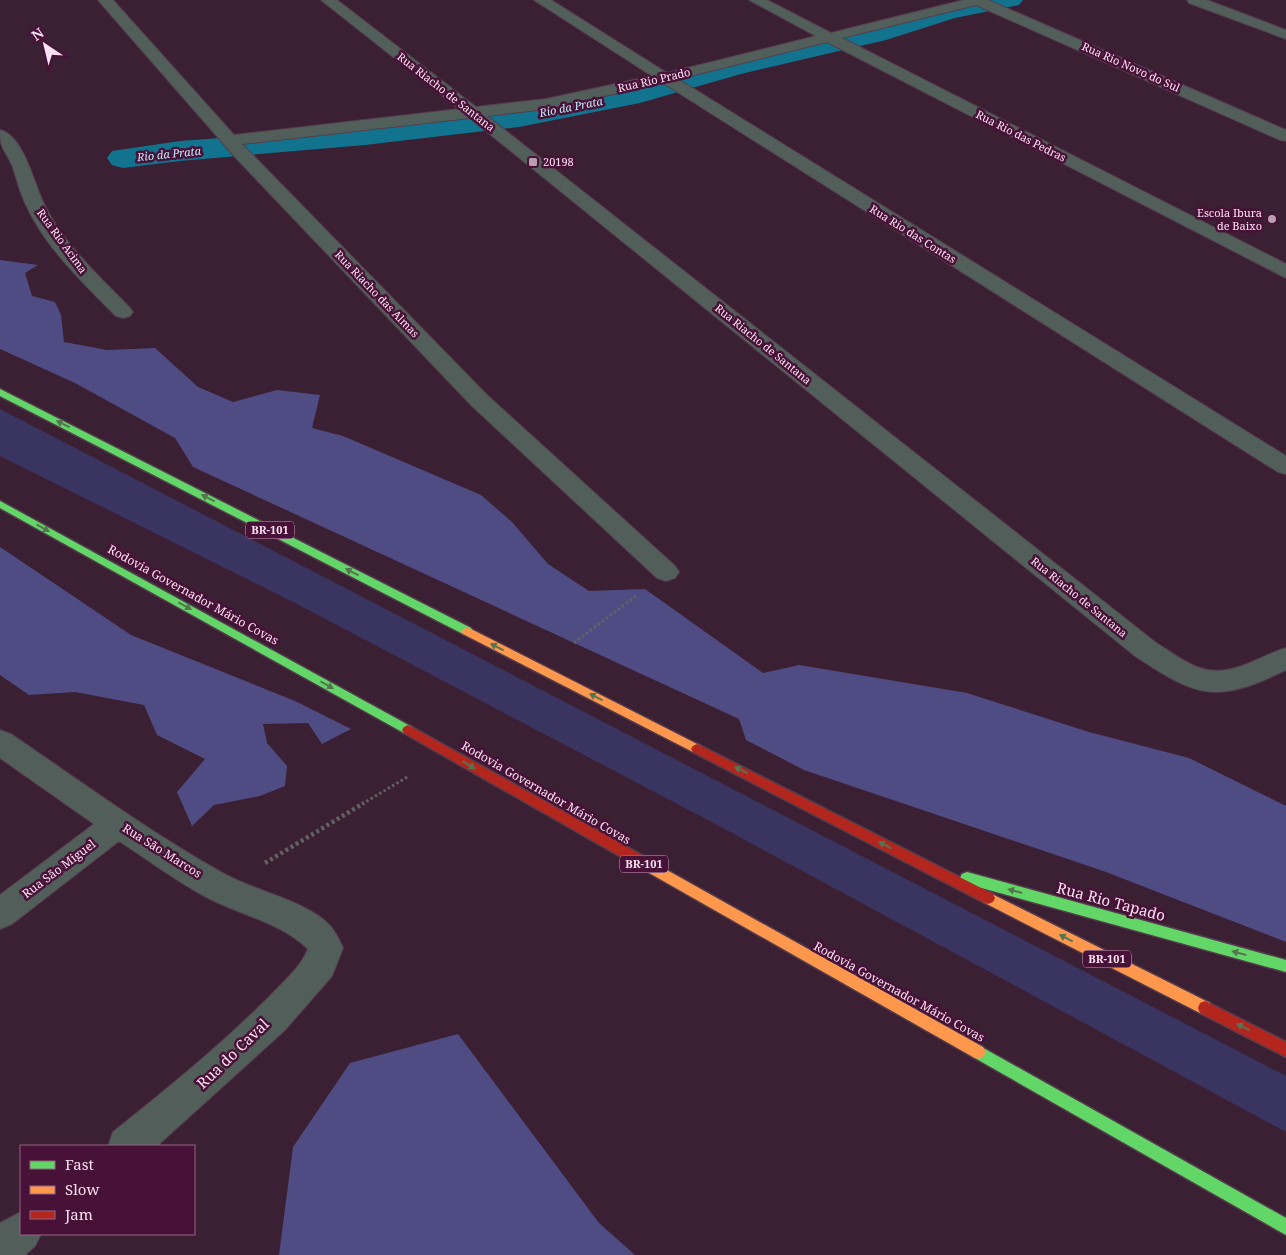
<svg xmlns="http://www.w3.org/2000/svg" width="1286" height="1255" font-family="'Noto Serif',serif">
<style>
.green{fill:#393560}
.forest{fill:#4f4c83}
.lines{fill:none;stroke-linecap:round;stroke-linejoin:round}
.canal{fill:#11738e;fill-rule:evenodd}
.street-casing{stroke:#543d4d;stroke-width:2}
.fast-casing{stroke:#543d4d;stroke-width:3}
.slow-casing{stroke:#543d4d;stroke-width:3}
.jam-casing{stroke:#543d4d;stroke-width:3}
.path-far1{stroke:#626163;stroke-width:3;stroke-dasharray:2.5 2.5;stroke-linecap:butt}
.path{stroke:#626163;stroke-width:4.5;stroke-dasharray:3 3;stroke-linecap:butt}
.street{fill:#525e59;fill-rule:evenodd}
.fast{fill:#63d668;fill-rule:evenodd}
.slow{fill:#ff974d;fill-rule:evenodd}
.jam{fill:#b3261e;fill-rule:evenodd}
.oneway{fill:#567450}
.poi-dot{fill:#ba9daf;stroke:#481238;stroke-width:2}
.labels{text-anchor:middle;stroke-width:5;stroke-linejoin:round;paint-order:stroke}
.far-street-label{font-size:11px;fill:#fee1f2;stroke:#481238}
.far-water-label{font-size:11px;font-style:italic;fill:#c0edfd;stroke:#481238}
.far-poi-label{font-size:11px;fill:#fee1f2;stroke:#481238;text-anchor:start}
.shield{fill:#481238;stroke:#c7a3ba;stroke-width:1}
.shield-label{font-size:11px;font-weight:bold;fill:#fee1f2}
.street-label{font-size:12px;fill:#fee1f2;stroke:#481238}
.near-street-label{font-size:15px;fill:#fee1f2;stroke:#481238}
</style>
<rect width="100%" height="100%" fill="#3b1f33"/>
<path class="green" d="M0,409L1286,1076V1132L721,827L295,603L0,456Z"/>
<path class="forest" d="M0,260L38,265L25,273L32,296L55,302L61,315L64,342L107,350L155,348L198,387L233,402L277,390L320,395L312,428L343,436L481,495L512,522L548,564L589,591L645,589L763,673L799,665L967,693L1089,732L1189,758L1286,806V942L1106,872L804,770L746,740L739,719L193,467L175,438L75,383L0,349Z
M0,547L131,635L295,701L351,729L322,744L308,723L263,724L267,743L287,766L285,786L260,796L214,805L192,826L177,792L205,759L157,735L144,705L75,692L29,695L0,675Z
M458,1034L599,1223L635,1255H279L293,1147L350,1063Z"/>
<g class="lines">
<path class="canal" d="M967,0H1023L1019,5L955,18L886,40L741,74L640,103L519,127L365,145L180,161L123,168L112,165L107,158L112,151L180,141L365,127L519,109L636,86L726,60L867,28L941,5Z"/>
<defs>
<path id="street" d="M98,0H113L234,135L459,109L321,0H337L476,107L546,99L652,76L534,0H551L667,73L816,36L749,0H767L831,33L964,0H988L1286,130V141L1280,140L976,5L842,38L1286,264V278L827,42L678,79L1286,456V474L1278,472L663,83L546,109L487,116L1155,642C1188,663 1206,681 1247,664C1260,659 1272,652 1286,648V670C1216,704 1198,698 1135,656L470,118L242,144L487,395L675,566L679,572L675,578L666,581L657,578L471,405L235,157Z
M1187,0H1207L1286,30V39L1189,3Z
M0,130C24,136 34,184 44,204C63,244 100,277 130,308L133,312L130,316L123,318L116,316C83,283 46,248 26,205C20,193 17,179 12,165C5,149 0,150 0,130Z
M0,730L11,734C80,781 148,831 221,872C254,891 294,897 324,920C334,928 338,937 343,948L332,976L285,1030L157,1146H108L113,1132C167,1089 221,1045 270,996C283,982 301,967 308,949C280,922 240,915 206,897C176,881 148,860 119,841L12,924L0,929V895L94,824L0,758Z
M21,1212V1234H41L35,1246L25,1255H0V1223Z"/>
<path id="fast" d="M0,389L471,628L473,631L467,635L463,634L0,396Z
M0,501L412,727L414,730L412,733H404L0,508Z
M967,872L1286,960V972L967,884L962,882L960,878L962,874Z
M978,1045L1286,1218V1235L973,1057L970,1052L973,1047Z"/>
<path id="slow" d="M467,627L701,746L703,749L701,752H693L463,634L461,631Z
M649,860L983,1047L986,1052L983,1057L978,1059L973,1057L644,870L642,866L644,862Z
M988,892L1210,1003L1212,1008L1210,1013L1205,1015L1200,1013L983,902L981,898L983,894Z"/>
<path id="jam" d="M408,725L654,862L656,866L654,870L649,872L644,870L404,733L402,730L404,727Z
M697,744L993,894L995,898L993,902L988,904L983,902L693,752L691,749L693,746Z
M1205,1001L1286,1042V1057L1200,1013L1198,1008L1200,1003Z"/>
</defs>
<use href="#street" class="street-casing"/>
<use href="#fast" class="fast-casing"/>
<use href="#slow" class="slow-casing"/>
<use href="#jam" class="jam-casing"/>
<path class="path-far1" d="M574,643L637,595
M362,804L409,776"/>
<path class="path" d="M265,863L364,803"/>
<use href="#street" class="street"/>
<use href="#fast" class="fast"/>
<use href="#slow" class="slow"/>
<use href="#jam" class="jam"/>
</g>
<defs><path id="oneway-solid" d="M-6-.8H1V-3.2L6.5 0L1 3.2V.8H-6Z" transform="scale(1.25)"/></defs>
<g class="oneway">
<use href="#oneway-solid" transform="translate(63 424) rotate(-153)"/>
<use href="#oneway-solid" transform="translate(208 498) rotate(-153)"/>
<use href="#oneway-solid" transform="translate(43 528) rotate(29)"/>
<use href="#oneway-solid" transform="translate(352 572) rotate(-153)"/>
<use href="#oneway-solid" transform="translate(185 606) rotate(29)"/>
<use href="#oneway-solid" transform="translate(497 647) rotate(-153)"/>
<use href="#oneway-solid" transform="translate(327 685) rotate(29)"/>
<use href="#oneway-solid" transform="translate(596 697) rotate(-153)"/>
<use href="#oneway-solid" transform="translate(469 765) rotate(31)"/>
<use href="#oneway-solid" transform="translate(741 770) rotate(-154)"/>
<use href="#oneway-solid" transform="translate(885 845) rotate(-152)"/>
<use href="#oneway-solid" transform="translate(1015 891) rotate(-165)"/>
<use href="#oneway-solid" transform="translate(1066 938) rotate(-153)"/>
<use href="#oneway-solid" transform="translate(1239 953) rotate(-165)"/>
<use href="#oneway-solid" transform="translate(1243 1027) rotate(-153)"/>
</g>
<g class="poi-dot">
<rect x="528" y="157" width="10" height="10" rx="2.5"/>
<circle cx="1272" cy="219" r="5"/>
</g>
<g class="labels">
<g class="far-street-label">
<text transform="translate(1131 67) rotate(24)" y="4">Rua Rio Novo do Sul</text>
<text transform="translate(654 80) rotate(-13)" y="4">Rua Rio Prado</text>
<text transform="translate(446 92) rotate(38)" y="4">Rua Riacho de Santana</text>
<text transform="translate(1021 136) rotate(27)" y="4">Rua Rio das Pedras</text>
<text transform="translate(913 234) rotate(32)" y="4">Rua Rio das Contas</text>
<text transform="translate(62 241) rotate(54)" y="4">Rua Rio Acima</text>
<text transform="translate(377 294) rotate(46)" y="4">Rua Riacho das Almas</text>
<text transform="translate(763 344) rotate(39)" y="4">Rua Riacho de Santana</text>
<text transform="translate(1079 597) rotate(39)" y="4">Rua Riacho de Santana</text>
</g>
<g class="far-water-label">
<text transform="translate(571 107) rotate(-11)" y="4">Rio da Prata</text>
<text transform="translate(169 154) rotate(-6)" y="4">Rio da Prata</text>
</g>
<g class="far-poi-label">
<text x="543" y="166">20198</text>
<text x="1262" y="217" text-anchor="end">Escola Ibura<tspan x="1262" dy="13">de Baixo</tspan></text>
</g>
<g class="shield">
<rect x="246" y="521.5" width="48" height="17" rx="4"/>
<rect x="620" y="855.5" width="48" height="17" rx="4"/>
<rect x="1083" y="950.5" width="48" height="17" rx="4"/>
</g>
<g class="shield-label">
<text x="270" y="534">BR-101</text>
<text x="644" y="868">BR-101</text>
<text x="1107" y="963">BR-101</text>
</g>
<g class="street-label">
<text transform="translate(193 595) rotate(29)" y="4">Rodovia Governador Mário Covas</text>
<text transform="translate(546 793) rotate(30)" y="4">Rodovia Governador Mário Covas</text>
<text transform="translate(162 851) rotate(32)" y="4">Rua São Marcos</text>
<text transform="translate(59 869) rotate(-37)" y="4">Rua São Miguel</text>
<text transform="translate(899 992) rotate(29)" y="4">Rodovia Governador Mário Covas</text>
</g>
<g class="near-street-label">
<text transform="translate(1111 902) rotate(15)" y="5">Rua Rio Tapado</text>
<text transform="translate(233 1054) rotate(-44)" y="5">Rua do Caval</text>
</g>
</g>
<rect x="20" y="1145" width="175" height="90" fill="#481238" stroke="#916582"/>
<rect x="30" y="1161" width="25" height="8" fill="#63d668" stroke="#916582"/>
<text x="65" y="1170" font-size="15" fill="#fee1f2">Fast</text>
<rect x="30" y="1186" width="25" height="8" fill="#ff974d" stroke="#916582"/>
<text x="65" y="1195" font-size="15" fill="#fee1f2">Slow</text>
<rect x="30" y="1211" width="25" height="8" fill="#b3261e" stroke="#916582"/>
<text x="65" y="1220" font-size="15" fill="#fee1f2">Jam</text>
<g transform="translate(45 45) rotate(325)" stroke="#481238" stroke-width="4" paint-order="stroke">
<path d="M0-4L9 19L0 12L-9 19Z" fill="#fee1f2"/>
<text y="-8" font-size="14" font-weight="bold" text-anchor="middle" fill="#fee1f2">N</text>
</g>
</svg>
